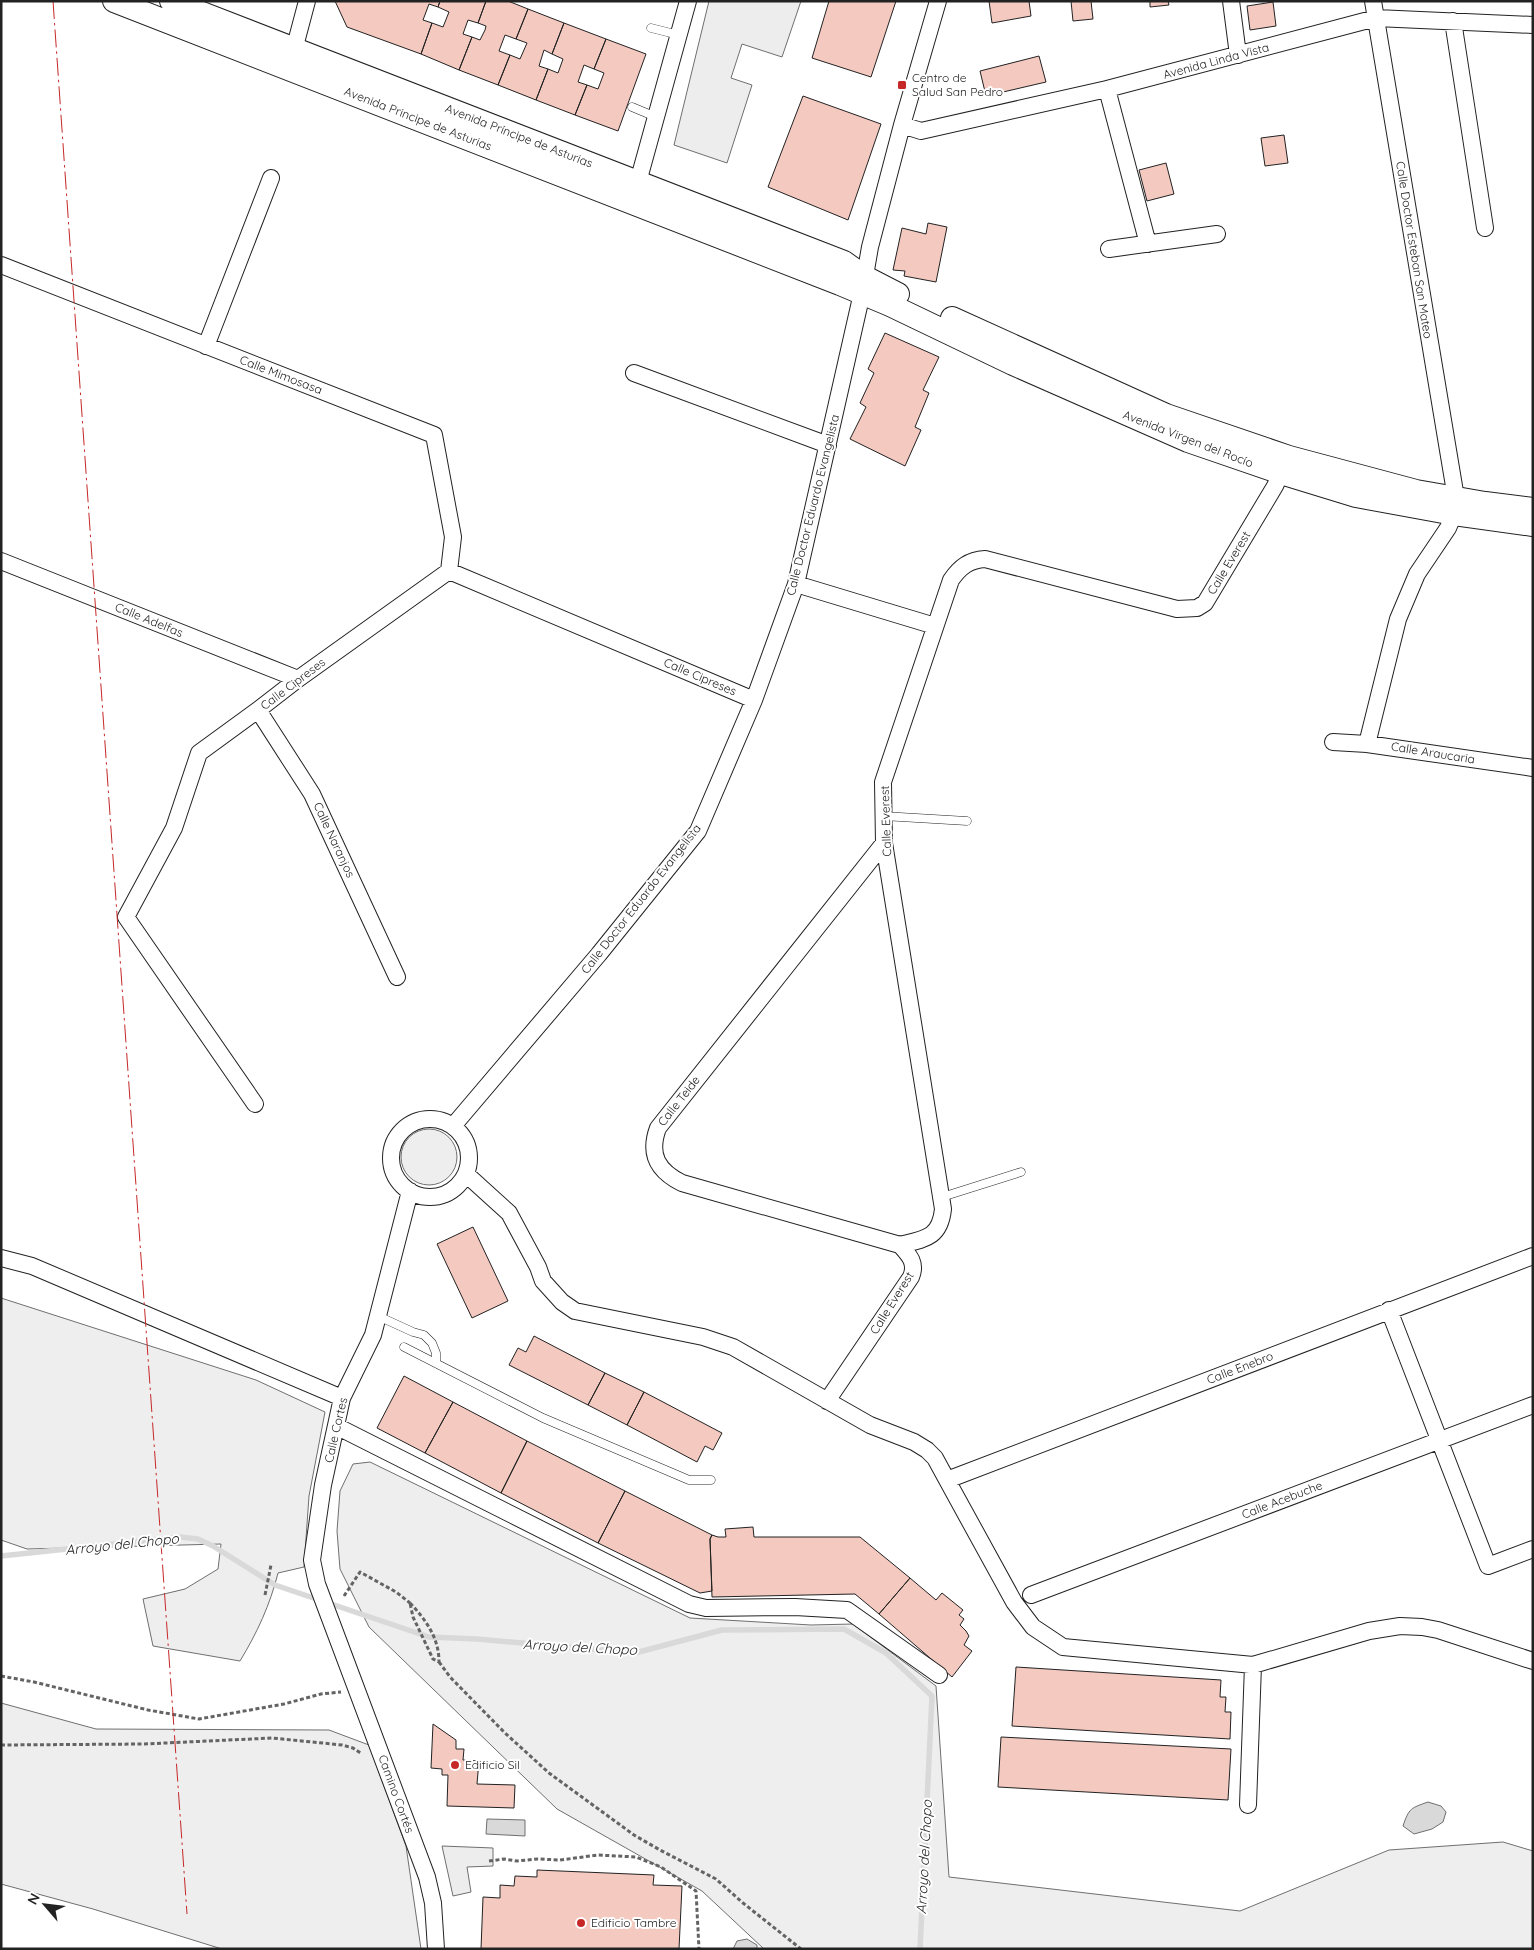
<svg xmlns="http://www.w3.org/2000/svg" width="1534" height="1950" font-family="Quicksand,sans-serif">
<style>
.green{fill:#eee;stroke:#6f6f6f}
.parking{fill:#ededed;stroke:#6f6f6f}
.water{fill:#d9d9d9;stroke:#6f6f6f}
.lines{fill:none;stroke-linecap:round;stroke-linejoin:round}
.stream{stroke:#d9d9d9;stroke-width:5.5}
.building{fill:#f3c9c0;stroke:#222}
.lane-casing{stroke:#222;stroke-width:9}
.street-casing{stroke:#222;stroke-width:18}
.secondary-casing{stroke:#222;stroke-width:24}
.path{stroke:#646464;stroke-width:3;stroke-dasharray:4 2.5;stroke-linecap:butt}
.lane{stroke:#fff;stroke-width:8}
.street{stroke:#fff;stroke-width:16}
.secondary{stroke:#fff;stroke-width:22}
.power{stroke:#c62828;stroke-width:1;stroke-dasharray:18 4 2.5 4;stroke-linecap:butt}
.poi-dot{fill:#c62828;stroke:#fff;stroke-width:2}
.labels{text-anchor:middle;stroke-width:4;stroke-linejoin:round;paint-order:stroke}
.street-label{font-size:12px;fill:#222;stroke:#fff}
.poi-label{font-size:12px;fill:#222;stroke:#fff;text-anchor:start}
.water-label{font-size:14px;font-style:italic;fill:#222;stroke:#fff}
</style>
<rect width="100%" height="100%" fill="#fff"/>
<path class="green" d="M401 1157a28 28 0 1 1 56 0a28 28 0 1 1-56 0Z
M1,1298L256,1380L325,1412L309,1496L304,1567L278,1573C270,1605 257,1633 240,1661L153,1646L143,1599L185,1589L218,1569L221,1544L27,1549L1,1540Z
M370,1462L690,1618L811,1625L853,1624L936,1686L949,1877L1240,1911L1389,1850L1503,1842L1533,1851V1949H764L702,1891L557,1809L369,1627L340,1569L337,1531L340,1491L353,1464Z
M1,1703L96,1729L329,1730L369,1745L406,1846L421,1949H222L93,1909L1,1884Z"/>
<path class="parking" d="M709,1H801L782,57L742,44L731,78L752,85L727,163L674,145Z
M442,1846L493,1848V1866L467,1867L471,1892L453,1896Z"/>
<path class="water" d="M1428,1802L1441,1806L1446,1812L1443,1822L1432,1829L1414,1834L1403,1826C1409,1808 1411,1808 1428,1802Z
M487,1819L525,1820V1836L486,1834Z
M747,1939L757,1945V1949H733L737,1941Z"/>
<g class="lines">
<path class="stream" d="M1,1556L180,1537L198,1539L213,1546L275,1585L429,1637L477,1639L635,1653L722,1630L844,1629L886,1653L932,1696L920,1949"/>
</g>
<path class="building" d="M335,1H440L438,7L429,4L423,20L432,23L421,54L347,27Z
M440,1H486L478,23L468,20L463,34L472,37L459,70L421,54L432,23L443,27L449,12L438,7Z
M486,1H508L528,9L516,39L505,35L499,51L510,55L498,85L459,70L472,37L480,40L485,30L486,26L478,23Z
M829,1H896L871,77L812,58Z
M989,1H1029L1031,16L992,23Z
M1071,1H1091L1093,19L1073,21Z
M1150,1H1168L1169,5L1150,7Z
M1273,2L1276,26L1250,30L1247,6Z
M528,9L564,23L552,54L544,50L539,66L548,69L536,100L498,85L510,55L520,59L527,43L516,39Z
M564,23L606,39L594,69L584,65L578,82L587,85L575,115L536,100L548,69L558,73L563,59L552,54Z
M606,39L646,54L618,131L575,115L587,85L598,89L604,73L594,69Z
M1039,56L1046,82L986,96L980,71Z
M803,96L881,124L848,220L768,187Z
M1284,135L1288,163L1265,166L1261,138Z
M1166,163L1174,194L1147,201L1139,170Z
M928,223L947,227L936,282L904,276L905,271L893,270L902,228L926,234Z
M885,333L939,357L923,390L929,393L915,427L921,430L905,466L850,439L866,407L860,403L874,373L868,369Z
M473,1227L508,1301L472,1318L437,1244Z
M534,1336L605,1373L588,1405L509,1365L518,1348L526,1352Z
M605,1373L644,1392L627,1425L588,1405Z
M404,1376L453,1402L425,1453L377,1428Z
M644,1392L722,1433L713,1450L705,1446L697,1462L627,1425Z
M453,1402L527,1441L501,1493L425,1453Z
M527,1441L625,1491L598,1543L501,1493Z
M625,1491L712,1535L710,1539L712,1591L700,1593L598,1543Z
M753,1527L754,1537H860L910,1578L879,1614L855,1594L712,1597L710,1539L712,1535L718,1537H726L725,1529Z
M910,1578L936,1600L942,1593L963,1610L959,1615L964,1619L960,1625L966,1631L969,1636L964,1645L972,1651L952,1677L879,1614Z
M1016,1667L1221,1680L1220,1697H1226L1225,1712H1231L1230,1739L1012,1726Z
M433,1724L456,1740V1749H464L463,1760L479,1761L477,1784L515,1785L514,1808L447,1806L448,1775H442V1769L431,1768Z
M1001,1737L1231,1749L1228,1800L998,1787Z
M537,1870L654,1875L653,1885L682,1886L679,1949H481L483,1897L500,1898V1885L514,1886L515,1876L537,1877Z"/>
<g class="lines">
<defs>
<path id="lane" d="M651,28L679,35
M632,107L656,117
M883,816L967,821
M942,1197L1021,1172
M378,1316L413,1332L424,1335L432,1343L436,1353V1363
M404,1347L543,1418L689,1480H711"/>
<path id="street" d="M1231,1L1238,55
M1453,21L1485,228
M294,50L307,1
M1107,89L1148,244
M902,125L921,131L1107,89L1376,18L1533,25
M638,182L688,1
M1109,249L1217,234
M1,265L434,435L453,537L449,571
M206,346L271,178
M634,373L828,445
M1,561L298,679
M796,584L935,626
M258,710L312,794L397,977
M1333,742L1367,744L1533,768
M1367,744L1398,619L1417,574L1448,528L1454,514L1456,498L1373,1
M884,843L658,1128C648,1155 658,1171 682,1183L900,1245C925,1239 940,1238 943,1209L884,843L883,782L951,580C960,567 969,560 985,559L1177,609L1197,608L1205,603L1275,486L1281,473
M255,1104L126,917L174,828L199,753L258,710L298,679L449,571L754,700
M391 1158a39 39 0 1 1 78 0a39 39 0 1 1-78 0Z
M453,1126L599,954L698,831L754,700L796,584L862,293L870,247L902,125L938,1
M466,1174L509,1213L538,1267L543,1281L562,1302L575,1311L703,1337L733,1347L870,1425L914,1442L927,1450L935,1458L947,1480L1014,1602L1033,1627L1063,1647L1253,1665L1369,1631L1400,1626L1422,1627L1438,1630L1533,1661
M410,1191L373,1335L342,1398L323,1485L312,1560L317,1584L427,1877L433,1903L436,1949
M1,1258L32,1266L342,1398
M1389,1310L1488,1566L1533,1549
M827,1401L911,1277C917,1263 909,1255 900,1245
M336,1426L689,1604L706,1608L795,1607L847,1610L939,1675
M947,1480L1533,1256
M1031,1595L1533,1405
M1248,1805L1253,1665"/>
<path id="secondary" d="M114,1L840,284L890,305L1013,364L1188,441L1281,473L1356,496L1454,514L1533,525
M171,1L844,262L865,277L898,294
M952,318L1166,415L1289,457L1416,491L1485,503L1533,509"/>
</defs>
<use href="#lane" class="lane-casing"/>
<use href="#street" class="street-casing"/>
<use href="#secondary" class="secondary-casing"/>
<path class="path" d="M265,1595L271,1565
M344,1596L360,1572L396,1592L410,1603
M410,1603C426,1620 439,1638 439,1662L433,1659L413,1617Z
M439,1662L450,1677L505,1733L549,1773L634,1835L660,1850L716,1879L743,1903L801,1949
M1,1676L34,1682L148,1710L199,1719L284,1704L321,1694L341,1692
M1,1745L144,1744L272,1738L342,1745L353,1748L362,1754
M489,1861L504,1859L517,1861L538,1859L560,1860L598,1855L636,1857L661,1867L696,1891L699,1949"/>
<use href="#lane" class="lane"/>
<use href="#street" class="street"/>
<use href="#secondary" class="secondary"/>
<path class="power" d="M53,1L187,1914"/>
</g>
<g class="poi-dot">
<rect x="897" y="80" width="10" height="10" rx="2.5"/>
<circle cx="455" cy="1765" r="5"/>
<circle cx="581" cy="1923" r="5"/>
</g>
<g class="labels">
<g class="street-label">
<text transform="translate(1216 61) rotate(-15)" y="4">Avenida Linda Vista</text>
<text transform="translate(418 119) rotate(21)" y="4">Avenida Principe de Asturias</text>
<text transform="translate(519 136) rotate(21)" y="4">Avenida Príncipe de Asturias</text>
<text transform="translate(1414 250) rotate(81)" y="4">Calle Doctor Esteban San Mateo</text>
<text transform="translate(281 375) rotate(21)" y="4">Calle Mimosasa</text>
<text transform="translate(1188 439) rotate(21)" y="4">Avenida Virgen del Rocío</text>
<text transform="translate(813 505) rotate(-76)" y="4">Calle Doctor Eduardo Evangelista</text>
<text transform="translate(1229 563) rotate(-59)" y="4">Calle Everest</text>
<text transform="translate(149 620) rotate(22)" y="4">Calle Adelfas</text>
<text transform="translate(700 677) rotate(23)" y="4">Calle Cipreses</text>
<text transform="translate(293 684) rotate(-37)" y="4">Calle Cipreses</text>
<text transform="translate(1433 753) rotate(9)" y="4">Calle Araucaria</text>
<text transform="translate(886 821) rotate(-92)" y="4">Calle Everest</text>
<text transform="translate(334 840) rotate(65)" y="4">Calle Naranjos</text>
<text transform="translate(641 899) rotate(-52)" y="4">Calle Doctor Eduardo Evangelista</text>
<text transform="translate(679 1101) rotate(-52)" y="4">Calle Teide</text>
<text transform="translate(892 1303) rotate(-58)" y="4">Calle Everest</text>
<text transform="translate(1240 1368) rotate(-21)" y="4">Calle Enebro</text>
<text transform="translate(336 1430) rotate(-77)" y="4">Calle Cortes</text>
<text transform="translate(1282 1500) rotate(-21)" y="4">Calle Acebuche</text>
<text transform="translate(396 1794) rotate(70)" y="4">Camino Cortés</text>
</g>
<g class="poi-label">
<text x="912" y="82">Centro de<tspan x="912" dy="14">Salud San Pedro</tspan></text>
<text x="465" y="1769">Edificio Sil</text>
<text x="591" y="1927">Edificio Tambre</text>
</g>
<g class="water-label">
<text transform="translate(122 1544) rotate(-6)" y="5">Arroyo del Chopo</text>
<text transform="translate(580 1647) rotate(3)" y="5">Arroyo del Chopo</text>
<text transform="translate(924 1857) rotate(-87)" y="5">Arroyo del Chopo</text>
</g>
</g>
<rect width="1534" height="1950" fill="none" stroke="#222222" stroke-width="5"/>
<g transform="translate(45 1905) rotate(298)" stroke="#ffffff" stroke-width="4" paint-order="stroke">
<path d="M0-4L9 19L0 12L-9 19Z" fill="#222222"/>
<text y="-8" font-size="14" font-weight="bold" text-anchor="middle" fill="#222222">N</text>
</g>
</svg>
